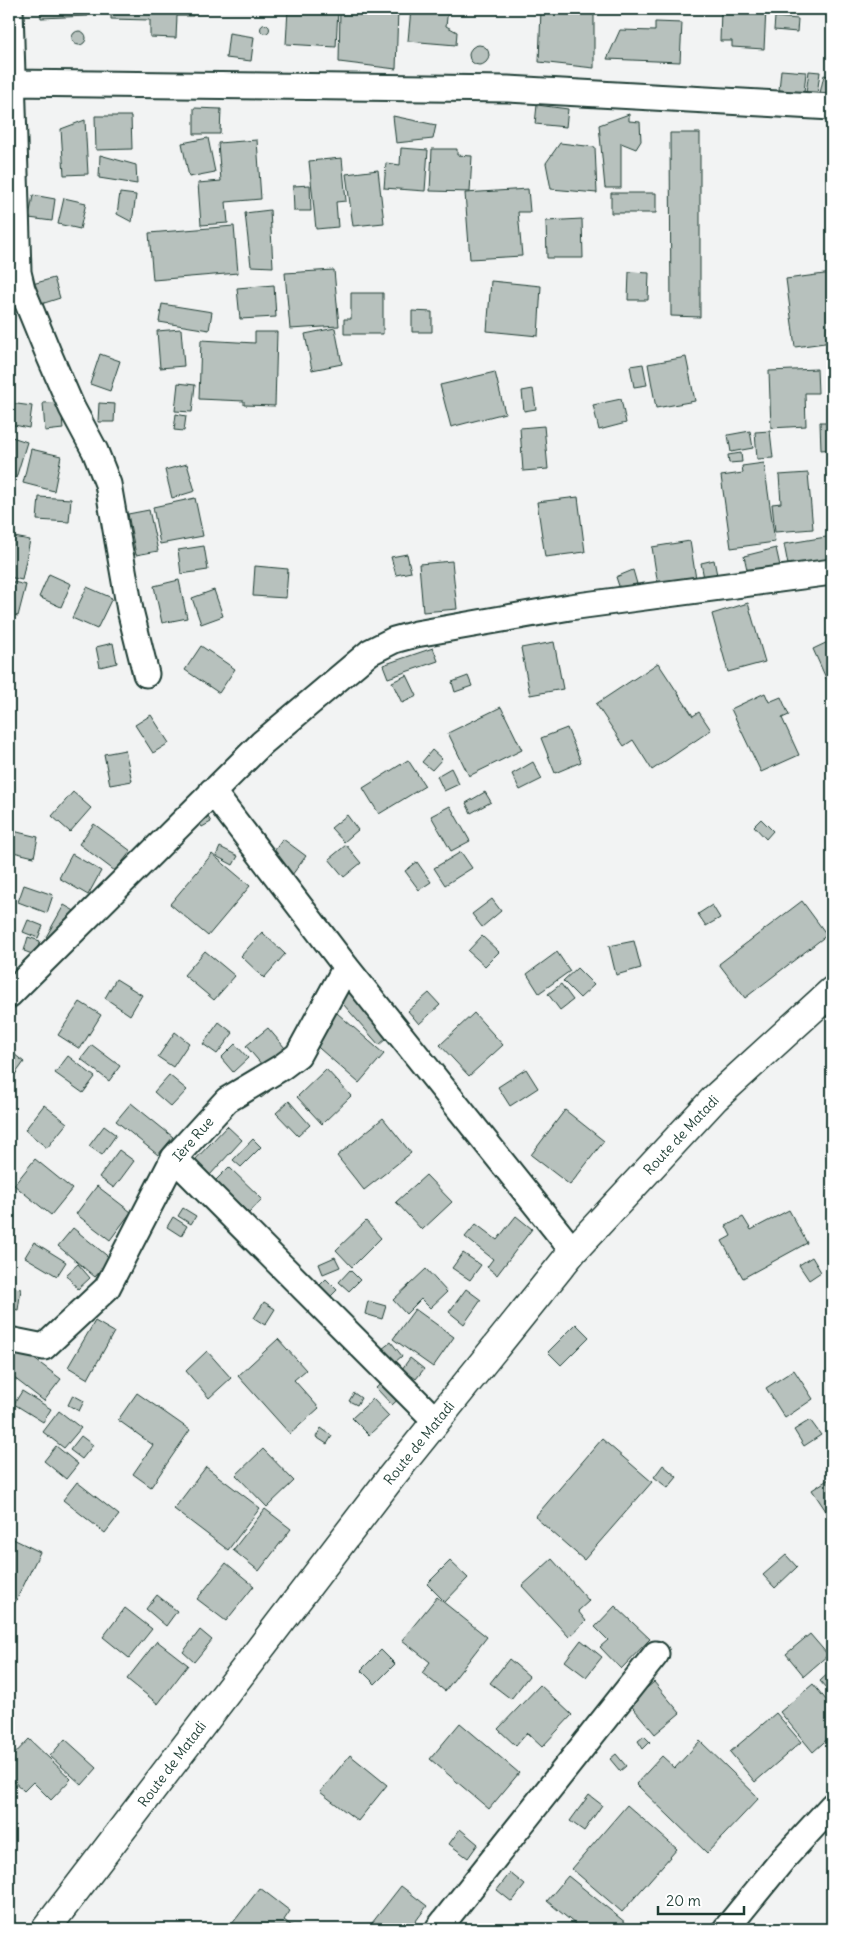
<svg xmlns="http://www.w3.org/2000/svg" width="841" height="1938" font-family="Delius,sans-serif">
<style>
.building{fill:#b7c1bd;stroke:#1f3d34}
.lines{fill:none;stroke-linecap:round;stroke-linejoin:round}
.minor-casing{stroke:#1f3d34;stroke-width:29}
.trunk-casing{stroke:#1f3d34;stroke-width:31}
.minor{stroke:#fff;stroke-width:25}
.trunk{stroke:#fff;stroke-width:28}
.labels{text-anchor:middle;stroke-width:5;stroke-linejoin:round;paint-order:stroke}
.street-label{font-size:14px;fill:#1f3d34;stroke:#fff}
</style>
<rect width="100%" height="100%" fill="#f2f3f3"/>
<filter id="ink" filterUnits="userSpaceOnUse"><feTurbulence type="fractalNoise" baseFrequency=".02" numOctaves="2"/><feDisplacementMap in="SourceGraphic" scale="10" xChannelSelector="R" yChannelSelector="G"/><feConvolveMatrix kernelMatrix="1 2 1 2 8 2 1 2 1" color-interpolation-filters="sRGB"/></filter>
<g filter="url(#ink)">
<path class="building" d="M40,9H87L88,16L41,18Z
M111,9H193V16H177L176,38L150,37V20L111,19Z
M288,9H338L336,47L286,44Z
M340,9H398L396,69L339,62Z
M411,9H448L446,26L457,32L456,45L408,41Z
M541,9H594V68L539,62Z
M721,9H766L764,49L732,47V41H720Z
M775,17L798,19L797,32L774,30Z
M655,22L682,23L680,62L607,59L620,30L655,31Z
M260.5 29a4.5 4.5 0 1 1 9 0a4.5 4.5 0 1 1-9 0Z
M72 38a7 7 0 1 1 14 0a7 7 0 1 1-14 0Z
M229,33L254,37L251,61L226,58Z
M469 55a10 10 0 1 1 20 0a10 10 0 1 1-20 0Z
M781,70L806,72L804,93L779,90Z
M809,71L820,72L817,95L806,93Z
M824,75L832,77V96L820,93Z
M537,105L568,109L566,127L535,124Z
M194,108L221,109L220,134H194Z
M629,114V121L640,122L641,141L636,149L621,143V188H605L599,125Z
M95,116H131L132,149L96,150Z
M393,116L436,125L433,139L396,143Z
M85,120L88,174L64,175L61,129Z
M670,133H700V317L671,316Z
M208,138L215,172L189,177L182,143Z
M257,140L261,199L226,202L228,223L201,225L198,183L221,181L218,143Z
M560,143L595,147L597,193L551,189L546,163Z
M401,148L428,150L425,191L384,188L386,163L400,165Z
M432,149H457V155L472,156L470,192L430,191Z
M100,155L136,165L137,184L99,178Z
M342,158L346,201L336,202L338,227L316,229L309,161Z
M378,170L384,223L353,226L346,174Z
M310,185L311,211H294L293,186Z
M528,189L530,212H518L522,256L470,259L465,193Z
M120,193L136,195L132,222L117,214Z
M611,193H656V213H611Z
M33,195L55,199L52,221L29,218Z
M64,198L86,203L80,229L58,224Z
M270,210L273,267L251,266L245,213Z
M582,219L583,258H547L546,221Z
M234,226L238,273L153,280L149,233Z
M334,270L339,326L290,329L285,273Z
M629,272L649,273L648,300H628Z
M832,273V342L795,347L786,279Z
M54,278L60,298L35,306L29,285Z
M491,281L541,286L538,336L487,331Z
M274,285L276,317L240,319L237,288Z
M351,293H383V334H344V319H351Z
M162,304L212,312L209,330L159,322Z
M412,311L432,312V332H412Z
M335,328L342,364L312,370L305,334Z
M181,329L184,366L160,368L157,331Z
M255,332H277L275,406L244,405V401L199,399L201,340L255,343Z
M832,349V397L827,350Z
M100,354L120,361L110,391L90,384Z
M686,357L695,401L656,408L648,364Z
M643,364L647,385L634,387L630,366Z
M817,369L818,393H805L806,426L771,428L769,371Z
M495,372L505,413L451,427L440,385Z
M178,383L195,385L192,412L175,411Z
M533,389L536,409L524,411L522,391Z
M621,399L626,423L599,430L593,405Z
M61,402L63,429L45,431L43,403Z
M10,403L32,406L29,428L9,424Z
M99,403L115,404L114,422H98Z
M176,414L186,416L184,431L174,430Z
M820,422H832V449L821,450Z
M544,426L548,469L523,471L520,428Z
M750,431L753,448L731,452L728,435Z
M770,431L773,458L757,459L755,432Z
M9,436L27,442L16,478L9,476Z
M31,449L61,456L54,491L23,483Z
M741,453L742,462L729,463L728,455Z
M764,463L775,542L731,548L721,476L743,473L742,466Z
M187,464L195,491L172,498L165,470Z
M808,473L813,529L775,532L772,504L781,503L779,475Z
M39,497L71,499L69,522L37,520Z
M578,497L585,552L545,557L537,502Z
M195,498L203,536L160,544L153,507Z
M149,510L158,551L136,555L128,514Z
M9,536L30,540L22,580L9,577Z
M832,536V562L789,570L784,544Z
M690,541L696,579L658,585L652,547Z
M204,546L208,570L181,574L178,550Z
M776,548L780,566L748,574L744,556Z
M407,554L411,572L396,575L391,557Z
M714,560L717,575L704,578L701,563Z
M452,561L457,609L423,612L419,564Z
M255,566L288,569L286,598L253,596Z
M633,570L637,584L620,589L616,577Z
M49,574L71,584L61,607L39,597Z
M179,580L187,618L162,623L154,586Z
M9,581L26,585L18,616L9,614Z
M87,587L112,598L97,629L72,618Z
M214,590L223,616L201,624L192,598Z
M748,603L765,662L728,672L712,614Z
M832,640V685L830,687L813,649Z
M554,642L563,689L530,695L521,648Z
M113,643L117,663L100,667L96,647Z
M201,646L235,669L219,693L185,670Z
M433,648L438,661L388,678L383,665Z
M658,663L693,716L699,712L711,730L652,770L633,740L624,746L596,704Z
M407,675L417,696L402,703L392,682Z
M468,676L472,686L455,692L452,682Z
M765,693L769,702L781,697L789,715L782,718L799,755L761,772L731,709Z
M501,707L522,750L469,776L448,733Z
M151,715L169,743L153,753L135,725Z
M567,728L581,762L555,773L541,738Z
M125,750L132,781L110,785L104,754Z
M432,750L442,759L432,770L422,762Z
M408,760L425,786L379,814L363,788Z
M533,762L542,779L520,790L512,774Z
M451,768L459,784L444,791L437,776Z
M73,792L91,808L70,832L52,816Z
M485,792L491,802L471,813L466,803Z
M450,806L470,841L451,851L431,816Z
M207,815L211,822L202,827L198,821Z
M347,815L358,830L344,842L331,828Z
M761,819L773,831L766,839L754,826Z
M94,824L131,851L115,871L79,844Z
M9,830L38,837L34,857L9,851Z
M283,839L306,856L292,875L269,858Z
M346,845L361,863L344,877L329,859Z
M220,847L238,856L233,865L216,856Z
M461,852L472,868L445,885L434,868Z
M72,854L101,871L88,895L59,878Z
M212,854L250,886L208,936L170,904Z
M417,862L431,882L419,890L405,871Z
M24,885L53,895L47,913L18,902Z
M492,899L501,911L482,927L472,914Z
M802,901L827,935L745,998L719,964Z
M64,905L78,913L60,945L46,937Z
M712,905L720,918L706,926L698,914Z
M28,920L43,926L38,938L23,932Z
M262,932L285,954L264,978L241,956Z
M482,936L499,952L485,966L468,951Z
M28,937L40,941L35,955L24,951Z
M634,941L641,968L616,975L609,946Z
M205,951L235,976L214,1000L184,975Z
M557,952L570,971L539,993L527,974Z
M577,968L594,985L580,998L563,981Z
M116,979L142,995L130,1015L105,998Z
M350,983L394,1032L379,1045L336,996Z
M561,984L573,1000L560,1010L548,994Z
M429,993L440,1005L419,1024L408,1011Z
M80,1002L101,1015L80,1049L58,1035Z
M337,1013L384,1054L359,1083L312,1042Z
M474,1013L503,1045L469,1076L440,1045Z
M219,1022L233,1033L217,1054L203,1044Z
M268,1028L285,1048L263,1066L246,1046Z
M175,1032L189,1043L173,1067L158,1057Z
M235,1044L248,1058L233,1072L221,1058Z
M92,1045L120,1066L109,1081L81,1059Z
M9,1050L24,1062L11,1080L9,1078Z
M68,1056L95,1077L83,1093L55,1073Z
M326,1069L351,1096L322,1124L297,1097Z
M526,1069L538,1088L510,1106L498,1087Z
M169,1075L187,1090L171,1107L154,1092Z
M262,1081L270,1091L261,1098L253,1089Z
M289,1101L310,1125L298,1136L276,1113Z
M131,1103L173,1137L158,1155L116,1121Z
M44,1105L67,1123L47,1148L25,1130Z
M565,1110L604,1141L570,1185L531,1155Z
M383,1118L411,1153L364,1190L337,1156Z
M104,1126L116,1135L102,1155L89,1146Z
M227,1126L242,1140L209,1176L193,1162Z
M253,1139L261,1147L241,1167L233,1160Z
M119,1150L134,1161L114,1188L99,1177Z
M35,1159L72,1189L51,1215L14,1185Z
M229,1167L262,1199L249,1213L215,1181Z
M426,1175L452,1202L422,1230L396,1202Z
M97,1186L131,1212L110,1240L76,1214Z
M183,1208L196,1216L191,1224L178,1216Z
M789,1210L807,1243L743,1278L722,1241L731,1236L726,1226L743,1217L751,1230Z
M516,1216L532,1229L497,1275L487,1267L493,1259L465,1237L476,1224L497,1240Z
M173,1217L187,1226L181,1236L167,1227Z
M366,1221L381,1238L352,1267L336,1250Z
M73,1228L111,1259L95,1277L58,1246Z
M34,1242L66,1262L57,1276L25,1257Z
M463,1253L481,1265L470,1280L452,1268Z
M335,1257L340,1267L323,1274L319,1264Z
M812,1257L821,1272L809,1280L799,1265Z
M78,1264L90,1278L78,1289L66,1275Z
M832,1266V1279L826,1270Z
M426,1269L447,1292L430,1308L421,1299L406,1314L393,1300Z
M350,1270L360,1280L349,1291L339,1282Z
M326,1279L337,1290L323,1304L312,1293Z
M9,1287L21,1289L18,1310L9,1308Z
M466,1289L481,1300L464,1324L449,1312Z
M368,1301L386,1306L382,1319L365,1314Z
M264,1302L275,1309L265,1325L254,1318Z
M415,1309L454,1337L433,1367L393,1339Z
M95,1321L114,1332L88,1379L68,1367Z
M576,1324L589,1337L561,1365L548,1352Z
M278,1339L306,1370L294,1380L319,1408L290,1434L238,1376Z
M391,1342L402,1356L394,1363L382,1349Z
M17,1346L61,1379L44,1401L9,1374V1356Z
M207,1351L231,1378L209,1398L186,1371Z
M410,1358L424,1369L416,1379L402,1369Z
M794,1370L813,1399L785,1418L766,1388Z
M389,1376L405,1393L392,1405L376,1388Z
M22,1391L51,1409L43,1422L14,1404Z
M137,1393L190,1430L151,1487L133,1474L153,1445L118,1420Z
M354,1393L361,1398L357,1405L349,1401Z
M73,1395L84,1401L79,1411L68,1405Z
M373,1399L389,1416L369,1435L352,1418Z
M59,1411L81,1428L64,1448L43,1432Z
M810,1420L821,1435L804,1446L794,1430Z
M321,1428L332,1436L327,1444L316,1437Z
M81,1436L93,1445L82,1459L70,1450Z
M602,1439L652,1482L584,1560L535,1517Z
M56,1446L78,1464L66,1479L44,1461Z
M263,1449L294,1481L267,1507L236,1475Z
M663,1465L677,1477L668,1488L654,1477Z
M206,1467L260,1508L228,1550L174,1509Z
M832,1477V1511L828,1514L812,1490Z
M77,1482L119,1515L105,1533L63,1500Z
M265,1509L291,1529L259,1571L233,1550Z
M9,1537L40,1552L13,1607L9,1605Z
M786,1555L797,1567L775,1588L763,1575Z
M552,1559L589,1601L578,1611L586,1621L569,1637L522,1586Z
M450,1561L468,1578L445,1602L427,1584Z
M226,1563L254,1586L226,1621L197,1599Z
M157,1595L177,1611L166,1626L146,1609Z
M437,1597L487,1637L445,1691L422,1673L430,1662L402,1640Z
M615,1606L650,1639L621,1669L600,1647L608,1640L595,1627Z
M125,1608L152,1629L129,1658L103,1637Z
M200,1630L212,1640L194,1662L183,1652Z
M810,1634L828,1655L804,1676L786,1654Z
M581,1640L602,1657L586,1677L565,1661Z
M157,1641L188,1665L158,1704L127,1679Z
M381,1650L395,1664L375,1684L361,1670Z
M509,1659L529,1676L511,1699L490,1683Z
M832,1670V1695L820,1681Z
M654,1682L680,1713L655,1734L629,1703Z
M813,1684L832,1707V1735L813,1752L780,1712Z
M540,1685L572,1715L542,1747L527,1733L516,1746L498,1729Z
M776,1713L801,1742L755,1782L730,1752Z
M460,1723L519,1773L489,1809L430,1759Z
M644,1736L650,1742L643,1749L638,1741Z
M29,1739L71,1779L51,1800L33,1782L24,1791L9,1777V1760Z
M65,1739L97,1768L82,1785L50,1756Z
M700,1741L759,1798L707,1853L636,1784L662,1756L675,1768Z
M616,1754L626,1766L620,1771L610,1759Z
M350,1755L387,1785L358,1821L320,1792Z
M589,1795L602,1805L584,1831L570,1821Z
M627,1805L677,1849L622,1912L572,1869Z
M460,1829L478,1844L468,1858L449,1844Z
M832,1858V1868L828,1860Z
M510,1873L525,1885L512,1902L497,1890Z
M568,1876L626,1923L621,1929H581L547,1901Z
M401,1886L427,1906L410,1929H380L372,1923Z
M260,1888L290,1911L284,1920L296,1929H228Z"/>
<g class="lines">
<defs>
<path id="minor" d="M10,9L18,272L22,289L49,355L72,408L95,451L108,484L130,610L146,674
M12,83L508,89L832,107
M212,791L346,967L573,1251
M9,995L262,743L370,652L394,640L416,634L570,607L832,572
M174,1158L436,1421
M9,1340L44,1347L107,1288L174,1158L227,1100L282,1067L298,1055L346,967
M438,1929L656,1654
M726,1929L784,1858L832,1806"/>
<path id="trunk" d="M46,1929L392,1476L573,1251L715,1098L832,991"/>
</defs>
<use href="#minor" class="minor-casing"/>
<use href="#trunk" class="trunk-casing"/>
<use href="#minor" class="minor"/>
<use href="#trunk" class="trunk"/>
</g>
</g>
<g class="labels">
<g class="street-label">
<text transform="translate(681 1135) rotate(-47)" y="5">Route de Matadi</text>
<text transform="translate(193 1139) rotate(-49)" y="5">Ière Rue</text>
<text transform="translate(419 1443) rotate(-51)" y="5">Route de Matadi</text>
<text transform="translate(172 1764) rotate(-53)" y="5">Route de Matadi</text>
</g>
</g>
<rect width="841" height="1938" fill="none" stroke="#fff" stroke-width="30"/>
<rect x="15" y="15" width="811" height="1908" fill="none" stroke="#1f3d34" stroke-width="2" filter="url(#ink)"/>
<path d="M658 1906v8h86v-8" fill="none" stroke="#1f3d34" stroke-width="2.5"/>
<text x="666" y="1906" font-size="15" fill="#1f3d34" stroke="#ffffff" stroke-width="4" paint-order="stroke">20 m</text>
</svg>
